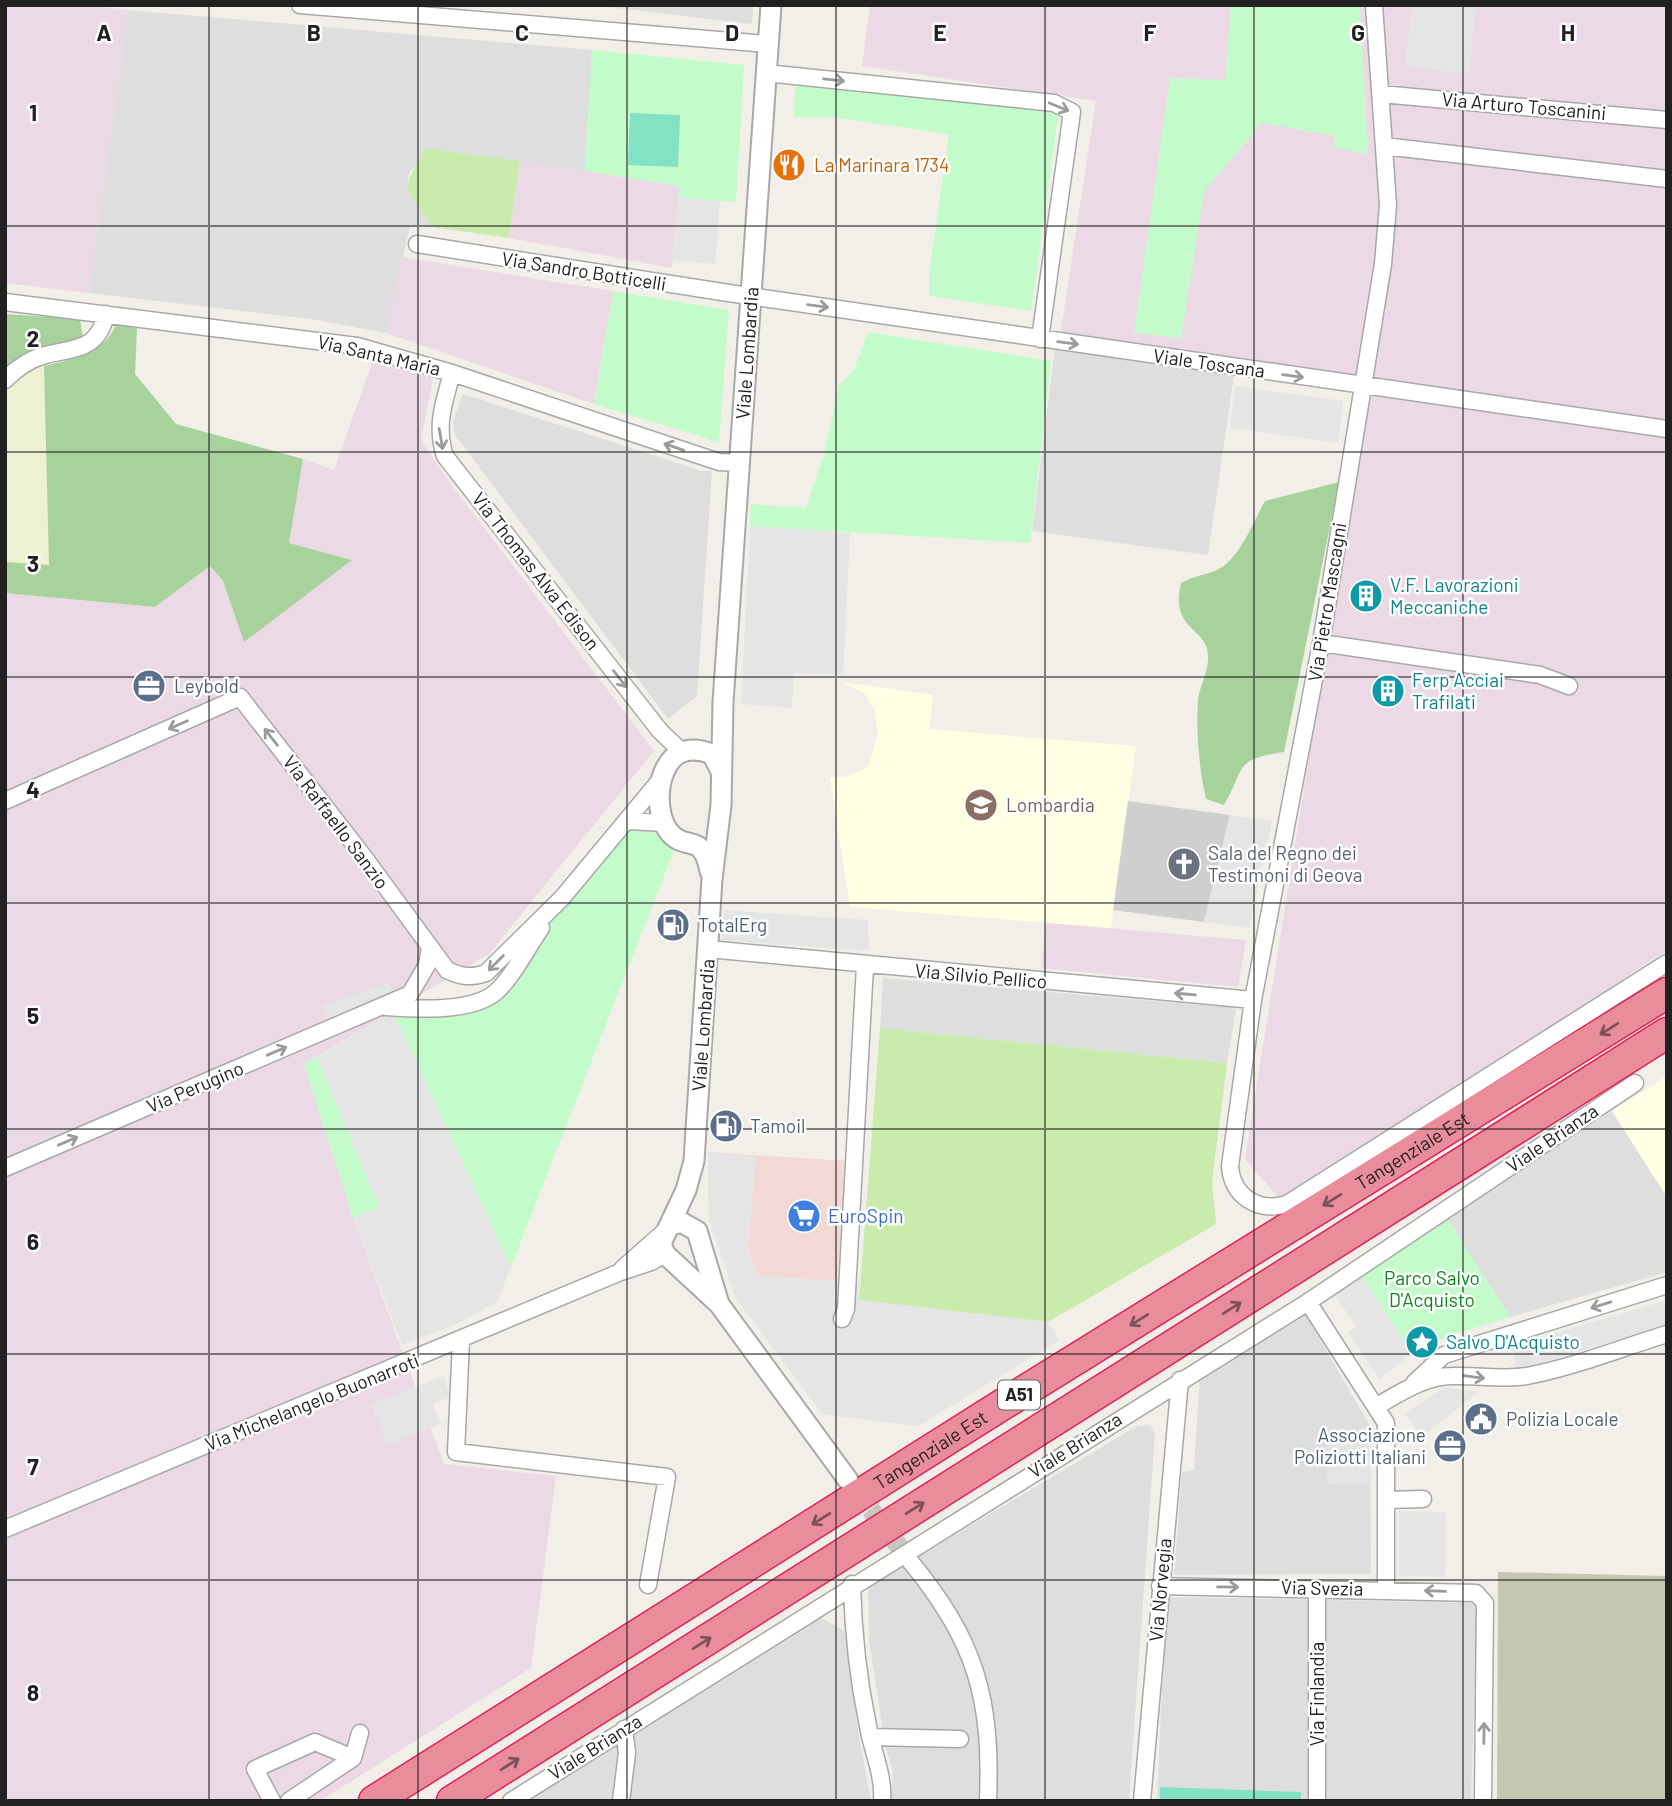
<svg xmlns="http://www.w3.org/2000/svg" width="1672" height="1806" font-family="Barlow,sans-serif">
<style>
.residential{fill:#dfdede}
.commercial{fill:#f2d9d6}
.industrial{fill:#ebd9e6}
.education{fill:#feffe3}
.religious{fill:#cfcfcf}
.construction{fill:#c6c7b2}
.farmland{fill:#edf0d2}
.grass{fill:#c9ecac}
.forest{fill:#a8d29b}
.park{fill:#c4fbcb}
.pitch{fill:#83e2c3}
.parking{fill:#e5e5e5}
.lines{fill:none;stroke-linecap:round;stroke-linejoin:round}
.tertiary-tunnel{stroke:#c7c6bf;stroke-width:19;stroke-dasharray:19 10;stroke-linecap:butt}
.minor-casing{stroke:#a8a8a8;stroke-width:19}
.tertiary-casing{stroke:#a8a8a8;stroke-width:23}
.motorway-casing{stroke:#e1225a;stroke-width:33}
.minor{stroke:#fff;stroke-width:16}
.tertiary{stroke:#fff;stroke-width:19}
.motorway{stroke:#ea8d9a;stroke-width:30}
.oneway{stroke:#9b9b9b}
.oneway2{stroke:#7b5257}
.grid{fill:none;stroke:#212121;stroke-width:2;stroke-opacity:0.55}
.labels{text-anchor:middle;stroke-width:5;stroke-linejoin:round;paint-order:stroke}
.shield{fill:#fff;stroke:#646464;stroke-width:2}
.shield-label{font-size:18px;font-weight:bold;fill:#212121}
.street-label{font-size:19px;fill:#212121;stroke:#fff}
.food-label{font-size:19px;fill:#c56008;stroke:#fff;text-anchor:start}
.culture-label{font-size:19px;fill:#0d838f;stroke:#fff;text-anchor:start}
.service-label{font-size:19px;fill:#4e5e75;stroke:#fff;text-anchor:start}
.education-label{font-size:19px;fill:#785e54;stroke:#fff;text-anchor:start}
.worship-label{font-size:19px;fill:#5b616d;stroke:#fff;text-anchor:start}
.shop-label{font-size:19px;fill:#366cbe;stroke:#fff;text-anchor:start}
.park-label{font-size:19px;fill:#088619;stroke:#fff}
.grid-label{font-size:23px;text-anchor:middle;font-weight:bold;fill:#212121;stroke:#fff;stroke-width:5;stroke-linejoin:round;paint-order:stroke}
</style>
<rect width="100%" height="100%" fill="#f1efe7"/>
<path class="residential" d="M591,5H753L752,24Z
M128,10L592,50L585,171L425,148L420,161L409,173L407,189L432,227L410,226L386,333L311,319L89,293Z
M1055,347L1234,375L1208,555L1032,531Z
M463,394L702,471H712L697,696L668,719L455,435L453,421Z
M883,978L1236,1008L1227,1063L880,1028Z
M1612,1111L1667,1197V1272L1510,1317L1446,1217Z
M1305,1314L1370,1426L1371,1574L1174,1575L1182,1472L1194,1470L1200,1372Z
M1150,1425L1155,1433L1129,1801H890L893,1771L885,1745L869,1640L868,1587L1137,1426Z
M1166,1597L1477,1603L1471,1801H1157Z
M817,1616L845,1631L859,1737L871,1801H526Z"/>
<path class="commercial" d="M708,1152L847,1161L837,1280L859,1282V1300L1048,1322L1059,1340L918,1426L823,1414L736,1298L709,1219Z"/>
<path class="industrial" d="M5,5H89L128,10L89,293L5,283Z
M870,5H1667V950L1284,1204L1245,1159L1369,381L1060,336L1096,101L862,66Z
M520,161L680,186L672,268L509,238Z
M401,257L613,291L594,404L386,333Z
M374,358L433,379L421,440L450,483L654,751L489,954L304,1064L353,1218L444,1464L556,1476L531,1668L320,1801H5V593L155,607L210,566L223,581L244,641L351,559L288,543L303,459L334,470Z
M1046,923L1246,940L1238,987L1041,968Z"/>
<path class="education" d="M842,682L933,695L929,729L1136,746L1111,928L850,907L830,778L849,776L868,767L878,733L874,709L864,693Z
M1667,1076V1197L1612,1111Z"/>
<path class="religious" d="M1128,801L1230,815L1204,922L1113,910Z"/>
<path class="construction" d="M1498,1572L1667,1576V1801H1497Z"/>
<path class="farmland" d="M44,366L49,566L5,562V394L26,373Z"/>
<path class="grass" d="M425,148L520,161L509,238L432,227L407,189C409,172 419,164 425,148Z
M880,1028L1227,1063L1212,1182L1216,1224L1048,1322L859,1300Z"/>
<path class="forest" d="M5,314L80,319L83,337C55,344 29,351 5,369Z
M116,325L137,328L135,374L176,424L303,459L289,543L352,560L244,642L223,581L210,566L155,607L5,593V562L49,565L44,366C72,359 103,355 116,325Z
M1339,482L1284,752C1232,760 1247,766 1224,805L1206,799C1199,768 1196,733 1198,701C1199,687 1208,673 1208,659C1210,626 1169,633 1181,583C1193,576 1205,575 1217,570C1240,559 1253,522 1265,501Z"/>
<path class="park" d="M1231,5H1360L1368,154L1334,148L1335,136L1262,123L1204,192L1181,338L1134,333L1170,78L1225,80Z
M592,50L744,65L736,202L678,198L679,186L585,171Z
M796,85L1042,105L1058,117L1031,311L929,296V274L949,134L837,118L793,117Z
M613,291L729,310L719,442L594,404Z
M868,332L1051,361L1030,543L750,526L751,504L806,508L824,455L839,385L854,370Z
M629,823L677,843L511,1267L393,1011L482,999Z
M317,1057L379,1206L353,1218L304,1064Z
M1446,1217L1510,1317L1451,1335L1412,1354L1361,1274Z"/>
<path class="pitch" d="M630,113L680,115L678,167L628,165Z
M1160,1787L1301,1792V1801H1160Z"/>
<path class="parking" d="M1412,5H1476L1469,74L1405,67Z
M678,198L720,201L715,264L672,260Z
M1235,386L1343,401L1338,443L1230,428Z
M750,526L850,533L843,675L794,673L792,708L741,704Z
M1230,815L1272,821L1249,928L1204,922Z
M724,910L868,920L869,951L722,940Z
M389,982L396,995L328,1021L322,1006Z
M393,1011L511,1267L497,1302L455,1325L402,1345L353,1218L379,1206L317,1057Z
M708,1152L756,1157L748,1248L759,1276L859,1282V1300L1048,1322L1059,1340L918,1426L823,1414L736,1298L709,1219Z
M1361,1274L1412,1354L1379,1379L1348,1332L1356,1327L1333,1291Z
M1667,1300V1326L1515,1370L1514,1367L1515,1352L1509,1347Z
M443,1376L451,1397L433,1404L441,1424L387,1445L371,1404Z
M1445,1387L1479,1392L1421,1437L1405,1413Z
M1327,1438H1372L1371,1485L1327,1484Z
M1399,1511L1446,1512L1445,1577L1399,1576Z"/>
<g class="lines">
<path class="tertiary-tunnel" d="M853,1486L910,1561"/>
<defs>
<path id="minor" d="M300,5L768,44
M1374,5L1388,205L1383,264L1321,643L1253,1000L1230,1166C1232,1196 1258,1213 1287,1204L1667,963
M766,73L1054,103L1072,112L1040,339
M1381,94L1667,120
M1384,146L1667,179
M417,244L722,292L1667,429
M5,302L357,346L452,373L719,462L739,463
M452,373C444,402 435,426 445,456L660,731L682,752
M5,380C16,369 28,360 42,356C73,347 98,352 106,314
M1321,643L1540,675L1569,686
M5,801L240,697L364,857L447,970C461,977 471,978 486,973L562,898L661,779
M629,821L664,823
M708,949L1253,1000
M386,1007C415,1009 474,1013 497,991C514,975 527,948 541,928
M5,1168L410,994L427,965L430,948
M622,1269L665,1231
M1308,1302L1386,1423V1589
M842,1319L846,1309L865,966
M461,1340L456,1452L667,1477L648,1585
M1414,1383L1444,1355L1667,1285
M1377,1406C1400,1393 1425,1376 1452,1376C1478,1375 1501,1380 1527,1376C1574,1367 1621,1348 1667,1334
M1386,1500L1423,1499
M5,1529L618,1273L651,1262L665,1254
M910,1561C976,1641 992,1698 988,1801
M852,1584C853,1632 858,1678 868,1726C872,1751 884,1774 882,1801
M1160,1586L1476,1593L1485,1603L1483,1801
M870,1737L960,1739
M272,1801L255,1769L315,1742L353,1758
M289,1801L353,1758L360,1733
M511,1801L1308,1302L1635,1083
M621,1801L627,1753L624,1729
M1142,1801L1180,1380
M1317,1801V1588"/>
<path id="tertiary" d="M771,5L723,702L721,805L712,879L694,1161L686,1190L661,1243L665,1254L719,1304L848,1480
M710,871C702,831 687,852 670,833C653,814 656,765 680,753C690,748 702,750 712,754L721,771
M669,1226L681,1222L697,1231L719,1304"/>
<g id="motorway">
<path id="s1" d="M374,1801L997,1408L1667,993"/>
<path d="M452,1801L1667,1033"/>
</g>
</defs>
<use href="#minor" class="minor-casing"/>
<use href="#tertiary" class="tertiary-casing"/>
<use href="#motorway" class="motorway-casing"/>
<use href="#minor" class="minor"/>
<use href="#tertiary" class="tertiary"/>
<use href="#motorway" class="motorway"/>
</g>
<defs><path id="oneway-shaft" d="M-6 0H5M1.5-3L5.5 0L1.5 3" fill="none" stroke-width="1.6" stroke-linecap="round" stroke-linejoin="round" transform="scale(1.75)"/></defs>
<g class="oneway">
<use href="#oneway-shaft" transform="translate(834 80) rotate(6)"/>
<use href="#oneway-shaft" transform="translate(1059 107) rotate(22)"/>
<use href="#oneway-shaft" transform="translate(818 306) rotate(8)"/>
<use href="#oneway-shaft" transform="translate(1068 343) rotate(8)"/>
<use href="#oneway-shaft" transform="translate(1293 376) rotate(8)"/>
<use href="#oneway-shaft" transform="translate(441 439) rotate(80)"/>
<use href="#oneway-shaft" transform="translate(674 447) rotate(-161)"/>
<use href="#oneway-shaft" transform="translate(620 679) rotate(52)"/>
<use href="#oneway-shaft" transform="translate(178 725) rotate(156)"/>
<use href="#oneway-shaft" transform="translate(271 737) rotate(-128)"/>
<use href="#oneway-shaft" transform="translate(496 963) rotate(135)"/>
<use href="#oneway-shaft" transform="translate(1185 994) rotate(-175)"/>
<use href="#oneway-shaft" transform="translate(277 1051) rotate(-23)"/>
<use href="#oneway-shaft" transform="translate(68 1141) rotate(-23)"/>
<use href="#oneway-shaft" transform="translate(1601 1305) rotate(163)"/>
<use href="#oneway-shaft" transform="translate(1474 1377) rotate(7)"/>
<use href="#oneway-shaft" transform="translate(1228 1587) rotate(1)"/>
<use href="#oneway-shaft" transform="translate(1435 1591) rotate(-178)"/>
<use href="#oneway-shaft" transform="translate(1484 1733) rotate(-89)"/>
</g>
<g class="oneway2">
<use href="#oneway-shaft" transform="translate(1609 1029) rotate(148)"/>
<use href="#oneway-shaft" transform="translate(1332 1200) rotate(148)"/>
<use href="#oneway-shaft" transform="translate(1232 1308) rotate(-32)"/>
<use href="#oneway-shaft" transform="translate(1139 1320) rotate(148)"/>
<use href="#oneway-shaft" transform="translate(915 1508) rotate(-32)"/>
<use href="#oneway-shaft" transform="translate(821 1519) rotate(148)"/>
<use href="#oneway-shaft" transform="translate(702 1643) rotate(-32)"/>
<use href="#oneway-shaft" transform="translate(510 1764) rotate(-32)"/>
</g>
<path class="grid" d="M209,5V1801M418,5V1801M627,5V1801M836,5V1801M1045,5V1801M1254,5V1801M1463,5V1801M5,226H1667M5,452H1667M5,677H1667M5,903H1667M5,1129H1667M5,1354H1667M5,1580H1667"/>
<defs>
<symbol id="restaurant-disc" viewBox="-11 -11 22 22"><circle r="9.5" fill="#e8710a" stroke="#fff"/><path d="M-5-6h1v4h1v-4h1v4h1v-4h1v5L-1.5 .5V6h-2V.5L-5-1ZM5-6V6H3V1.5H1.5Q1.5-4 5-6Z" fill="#fff"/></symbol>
<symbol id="building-disc" viewBox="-11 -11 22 22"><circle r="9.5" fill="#0f9aa8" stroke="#fff"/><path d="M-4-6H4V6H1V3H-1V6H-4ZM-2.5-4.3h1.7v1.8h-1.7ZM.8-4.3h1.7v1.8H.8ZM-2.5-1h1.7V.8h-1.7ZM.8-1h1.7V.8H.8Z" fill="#fff"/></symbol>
<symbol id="office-disc" viewBox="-11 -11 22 22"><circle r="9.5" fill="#5c6f8a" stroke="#fff"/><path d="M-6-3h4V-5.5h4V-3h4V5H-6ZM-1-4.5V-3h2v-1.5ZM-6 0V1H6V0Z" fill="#fff"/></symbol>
<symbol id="school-disc" viewBox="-11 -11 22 22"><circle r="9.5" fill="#8d6e63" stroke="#fff"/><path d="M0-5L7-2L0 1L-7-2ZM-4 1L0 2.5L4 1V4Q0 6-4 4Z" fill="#fff"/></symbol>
<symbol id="church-disc" viewBox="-11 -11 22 22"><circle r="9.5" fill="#6b7280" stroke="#fff"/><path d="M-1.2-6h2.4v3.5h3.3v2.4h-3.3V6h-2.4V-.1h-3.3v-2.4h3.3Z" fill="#fff"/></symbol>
<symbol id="fuel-disc" viewBox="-11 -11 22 22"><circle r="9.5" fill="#5c6f8a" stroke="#fff"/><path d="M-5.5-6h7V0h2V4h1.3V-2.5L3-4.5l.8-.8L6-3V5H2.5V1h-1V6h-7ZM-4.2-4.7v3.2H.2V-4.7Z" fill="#fff"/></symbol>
<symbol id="supermarket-disc" viewBox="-11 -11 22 22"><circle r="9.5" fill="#3f7fe0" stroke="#fff"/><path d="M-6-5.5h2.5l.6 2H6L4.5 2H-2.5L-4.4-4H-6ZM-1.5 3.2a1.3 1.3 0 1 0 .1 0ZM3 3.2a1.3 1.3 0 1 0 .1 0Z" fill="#fff"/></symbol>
<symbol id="sight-disc" viewBox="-11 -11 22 22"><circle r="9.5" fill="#0f9aa8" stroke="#fff"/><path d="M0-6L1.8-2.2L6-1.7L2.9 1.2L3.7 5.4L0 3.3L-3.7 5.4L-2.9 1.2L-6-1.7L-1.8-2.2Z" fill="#fff"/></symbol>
<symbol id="civic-disc" viewBox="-11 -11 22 22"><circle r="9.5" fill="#5c6f8a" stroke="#fff"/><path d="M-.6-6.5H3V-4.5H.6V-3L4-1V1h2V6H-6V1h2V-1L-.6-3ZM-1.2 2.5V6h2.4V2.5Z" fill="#fff"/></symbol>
</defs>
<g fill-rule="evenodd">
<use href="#restaurant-disc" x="770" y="146" width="38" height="38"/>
<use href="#building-disc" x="1347" y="577" width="38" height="38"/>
<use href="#office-disc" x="130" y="667" width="38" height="38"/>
<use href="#building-disc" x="1369" y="672" width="38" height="38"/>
<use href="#school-disc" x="962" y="786" width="38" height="38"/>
<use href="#church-disc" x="1165" y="845" width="38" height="38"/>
<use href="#fuel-disc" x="654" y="906" width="38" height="38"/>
<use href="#fuel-disc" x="707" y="1107" width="38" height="38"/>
<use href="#supermarket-disc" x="785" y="1197" width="38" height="38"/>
<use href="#sight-disc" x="1403" y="1323" width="38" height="38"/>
<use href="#civic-disc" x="1462" y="1400" width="38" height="38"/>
<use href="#office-disc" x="1431" y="1427" width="38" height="38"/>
</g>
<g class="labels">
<rect class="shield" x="998" y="1380.5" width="42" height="29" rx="5"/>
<g class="shield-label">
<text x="1019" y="1401">A51</text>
</g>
<g class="street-label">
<text transform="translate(1524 106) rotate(5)" y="7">Via Arturo Toscanini</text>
<text transform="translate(584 271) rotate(9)" y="7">Via Sandro Botticelli</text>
<text transform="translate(747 353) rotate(-86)" y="7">Viale Lombardia</text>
<text transform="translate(379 355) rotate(13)" y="7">Via Santa Maria</text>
<text transform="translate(1209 363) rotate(8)" y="7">Viale Toscana</text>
<text transform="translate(536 571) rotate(52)" y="7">Via Thomas Alva Edison</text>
<text transform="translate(1327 602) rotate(-81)" y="7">Via Pietro Mascagni</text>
<text transform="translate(336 822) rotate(53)" y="7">Via Raffaello Sanzio</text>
<text transform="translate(981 976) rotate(5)" y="7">Via Silvio Pellico</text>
<text transform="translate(703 1025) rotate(-86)" y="7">Viale Lombardia</text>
<text transform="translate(195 1087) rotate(-23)" y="7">Via Perugino</text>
<text transform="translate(1552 1138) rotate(-34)" y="7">Viale Brianza</text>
<text dy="7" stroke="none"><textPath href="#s1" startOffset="1225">Tangenziale Est</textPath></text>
<text transform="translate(312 1402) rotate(-22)" y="7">Via Michelangelo Buonarroti</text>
<text transform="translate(1075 1445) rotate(-32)" y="7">Viale Brianza</text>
<text dy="7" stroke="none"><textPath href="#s1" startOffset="658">Tangenziale Est</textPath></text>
<text transform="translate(1322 1588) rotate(1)" y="7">Via Svezia</text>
<text transform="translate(1160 1590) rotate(-85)" y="7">Via Norvegia</text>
<text transform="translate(1317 1694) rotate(-90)" y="7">Via Finlandia</text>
<text transform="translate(595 1747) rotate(-32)" y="7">Viale Brianza</text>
</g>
<g class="food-label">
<text x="814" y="172">La Marinara 1734</text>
</g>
<g class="culture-label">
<text x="1390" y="592">V.F. Lavorazioni<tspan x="1390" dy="22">Meccaniche</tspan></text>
<text x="1412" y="687">Ferp Acciai<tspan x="1412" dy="22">Trafilati</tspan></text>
<text x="1446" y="1349">Salvo D'Acquisto</text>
</g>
<g class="service-label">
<text x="174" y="693">Leybold</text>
<text x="698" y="932">TotalErg</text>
<text x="750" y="1133">Tamoil</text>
<text x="1506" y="1426">Polizia Locale</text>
<text x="1426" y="1442" text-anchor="end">Associazione<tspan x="1426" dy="22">Poliziotti Italiani</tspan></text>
</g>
<g class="education-label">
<text x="1006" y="812">Lombardia</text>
</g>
<g class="worship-label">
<text x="1208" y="860">Sala del Regno dei<tspan x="1208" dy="22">Testimoni di Geova</tspan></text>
</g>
<g class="shop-label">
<text x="828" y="1223">EuroSpin</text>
</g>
<g class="park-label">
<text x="1432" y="1285">Parco Salvo<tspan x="1432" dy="22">D'Acquisto</tspan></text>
</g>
</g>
<g class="grid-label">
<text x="104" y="41">A</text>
<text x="314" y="41">B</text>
<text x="522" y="41">C</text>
<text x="732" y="41">D</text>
<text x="940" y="41">E</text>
<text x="1150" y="41">F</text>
<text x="1358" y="41">G</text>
<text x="1568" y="41">H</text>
<text x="33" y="121">1</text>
<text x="33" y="347">2</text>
<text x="33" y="572">3</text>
<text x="33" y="798">4</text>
<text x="33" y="1024">5</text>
<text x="33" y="1250">6</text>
<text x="33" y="1475">7</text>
<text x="33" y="1701">8</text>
</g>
<rect width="1672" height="1806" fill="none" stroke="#212121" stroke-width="14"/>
</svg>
